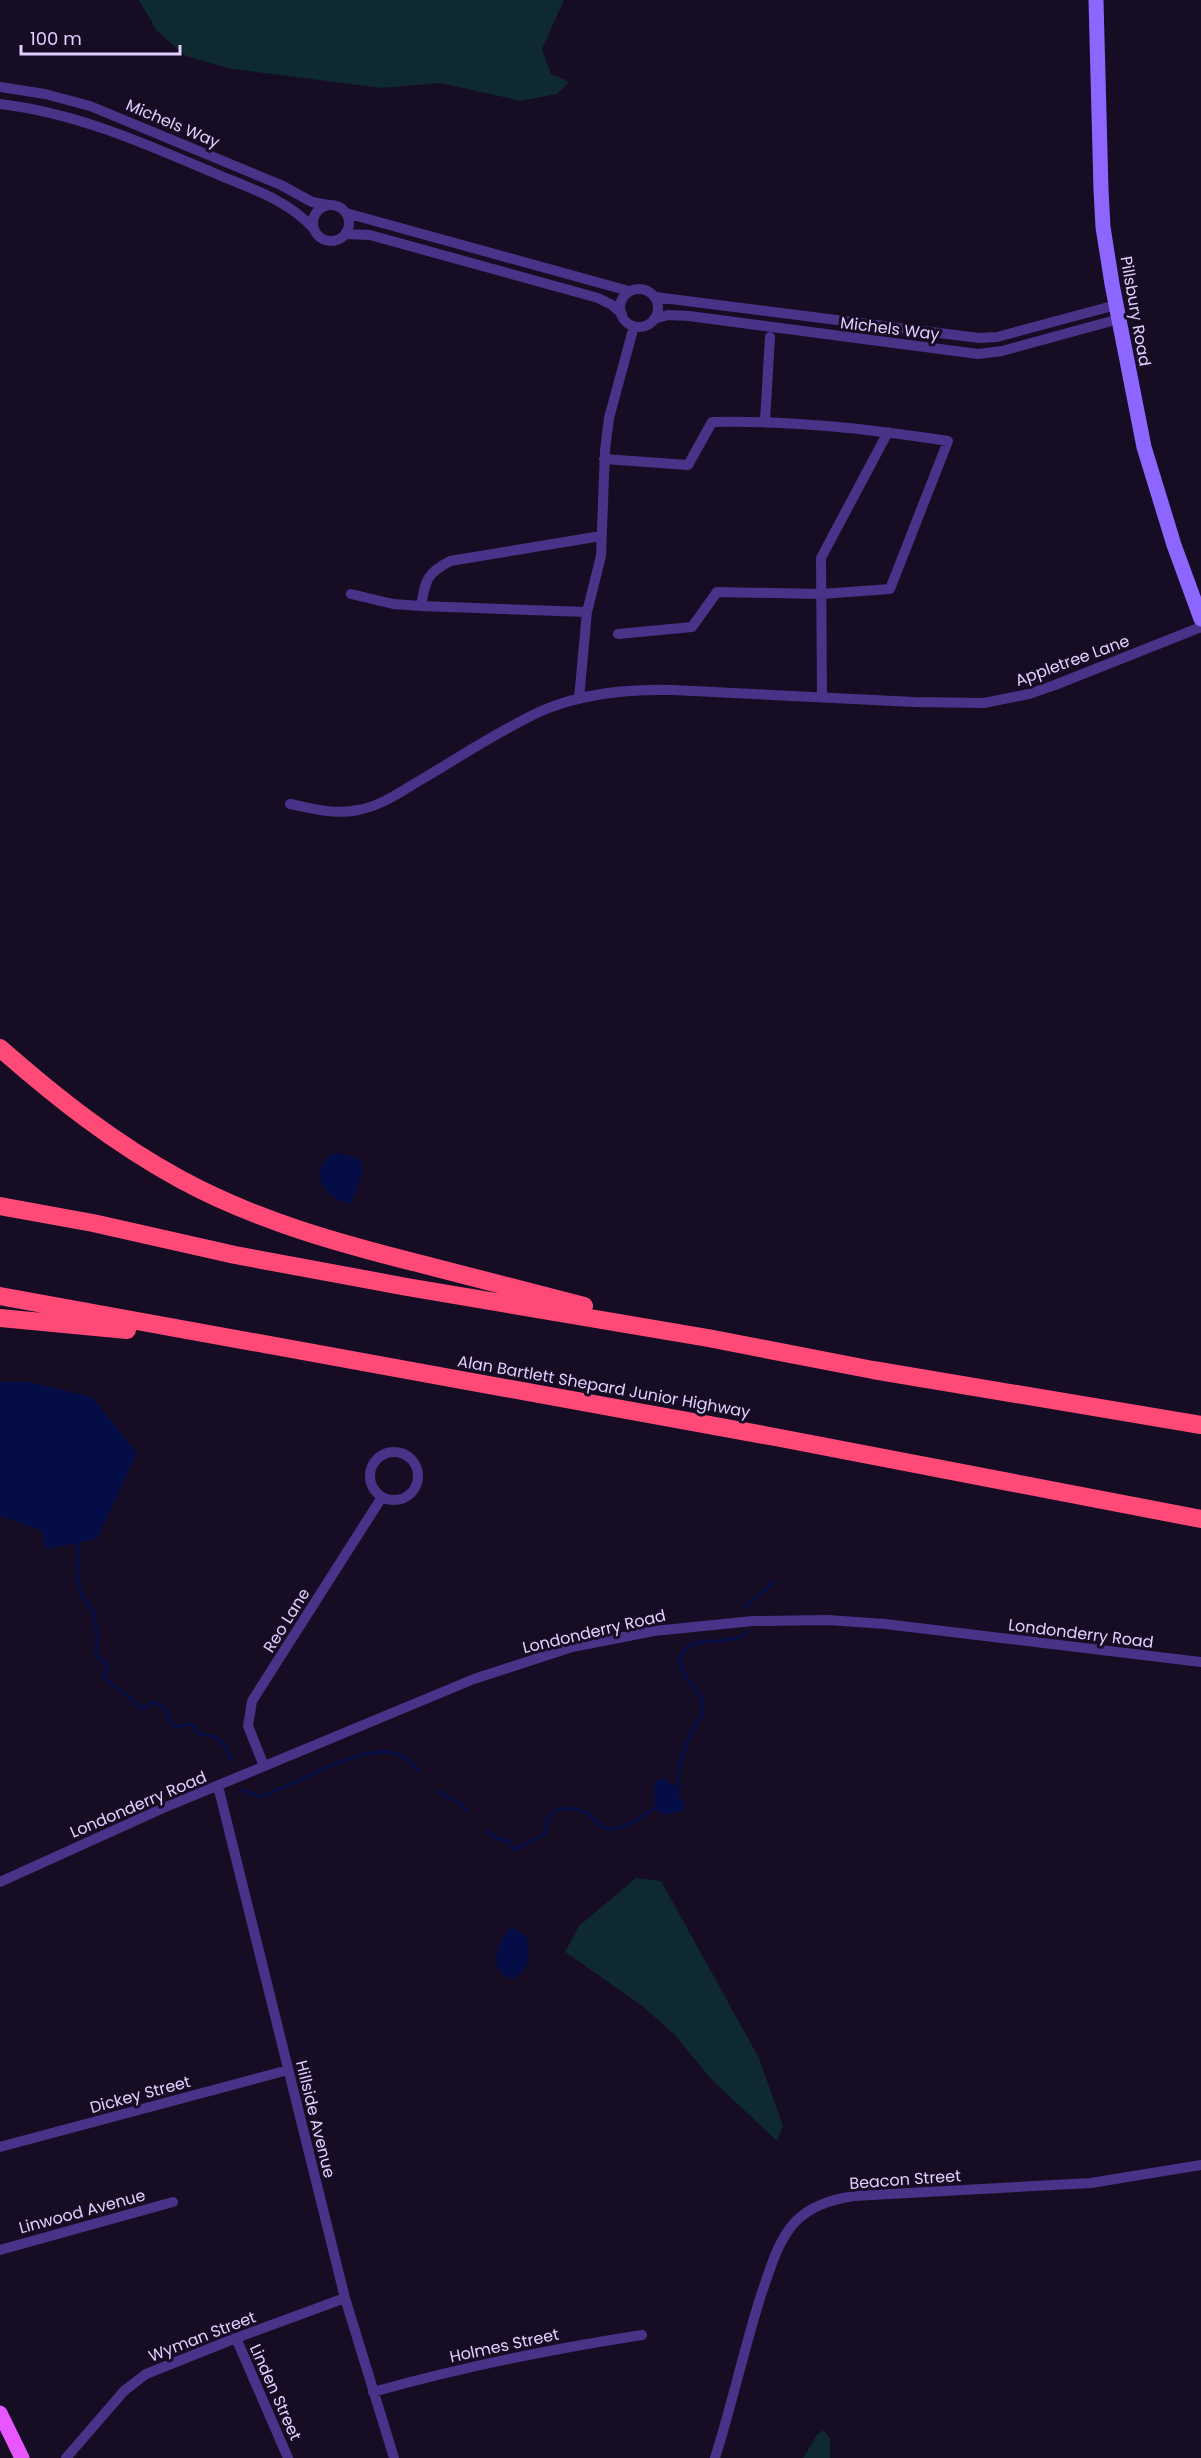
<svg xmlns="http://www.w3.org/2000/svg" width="1201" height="2458" font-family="Poppins,sans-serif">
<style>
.green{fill:#0e292f}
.water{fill:#040d45}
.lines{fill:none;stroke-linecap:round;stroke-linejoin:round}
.stream{stroke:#040d45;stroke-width:3}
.street{stroke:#493288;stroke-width:10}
.secondary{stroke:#8d66ff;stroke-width:15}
.primary{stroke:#e756ff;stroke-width:15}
.highway{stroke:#ff4a77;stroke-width:18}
.labels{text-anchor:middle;stroke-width:6;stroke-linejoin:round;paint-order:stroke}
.street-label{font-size:16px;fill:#e0cfff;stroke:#160c24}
</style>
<rect width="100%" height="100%" fill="#160c24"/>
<path class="green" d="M139,0H564L542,49L551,74L569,82L557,94L521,101L440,83L382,88L232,69L186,56L157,31Z
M636,1878L661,1881L759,2058L783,2126L777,2141L711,2079L674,2034L641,2005L565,1952L579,1926Z
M824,2430L830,2439V2458H803L817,2435Z"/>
<path class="water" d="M340,1153L356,1158L362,1163V1175L351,1203C334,1203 315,1184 321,1167C323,1162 327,1159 330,1155Z
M0,1382H29L92,1397L137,1453L97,1539L46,1549L41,1530L0,1516Z
M667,1777L668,1783L679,1787V1797L685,1803L684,1810L665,1815L655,1809L654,1782Z
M510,1928L520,1931L527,1938C529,1957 531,1969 513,1979C486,1972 497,1943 510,1928Z"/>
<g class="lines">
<path class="stream" d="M78,1541L77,1579L82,1596L94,1612L97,1636L96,1656L108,1665L104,1676C114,1690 131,1696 143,1709L153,1702L165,1708L168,1719L176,1727L192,1724L200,1735C218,1733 225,1745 232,1760
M746,1608C753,1596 765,1593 773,1582
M677,1789L679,1787C676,1771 684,1749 691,1734C695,1724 704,1717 703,1705C701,1687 671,1672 683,1652C695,1633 735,1648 747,1631
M243,1790L260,1797C294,1786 359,1744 394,1753C404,1755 413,1765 420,1772
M438,1791L462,1805L468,1812
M488,1831L498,1839L509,1841L515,1850L546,1833C547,1829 546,1823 548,1819C553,1805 576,1807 586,1813C594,1818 599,1828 609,1829C626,1830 642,1815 656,1808"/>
<path class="street" d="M0,87L45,94L90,106L281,185L312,202L328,205
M0,104C76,113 144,143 214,173C249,188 287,199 313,228
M313 223a18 18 0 1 1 36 0a18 18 0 1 1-36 0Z
M346,213L629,291
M346,234L370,235L598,298L612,305L622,314
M620 308a19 19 0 1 1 38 0a19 19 0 1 1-38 0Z
M655,297L979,338L997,337L1116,305
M654,319L668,315L689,316L978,354L1002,351L1119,319
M765,421L770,337
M604,459L688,465L712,422C791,420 869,429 948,441L890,589L821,594L717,592L692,627L618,634
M351,594L393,604L421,606L587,612
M421,606C426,579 426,574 450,561L601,536
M822,697L821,558L888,432
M579,698L587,612L601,556L605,450L609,418L634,326
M290,804C313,809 335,815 358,810C382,806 403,790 424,778C461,756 499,731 539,712C581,693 627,689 673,690L914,702L984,703L1029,694L1055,685L1201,627
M370 1476a24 24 0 1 1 48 0a24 24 0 1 1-48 0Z
M264,1766L248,1726L252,1701L382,1497
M218,1786L345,2298L394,2458
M0,1882L161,1809L474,1679L572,1647L654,1631L753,1621L828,1620L885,1624L1201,1662
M0,2147L288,2070
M0,2250L173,2202
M236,2338L288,2458
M373,2392C462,2367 551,2349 642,2335
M66,2458L124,2391L146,2374L236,2338L345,2298
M715,2458C732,2404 744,2349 761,2295C770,2270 777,2241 796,2221C811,2206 833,2199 854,2196L1091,2183L1201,2165"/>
<path class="secondary" d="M1096,0L1101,190L1103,227L1112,284L1144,447L1174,545L1201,619"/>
<path class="primary" d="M0,2413L22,2458"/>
<path class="highway" d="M0,1048C57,1098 114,1143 180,1179C257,1221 341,1244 425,1265C478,1279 531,1292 584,1306
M0,1206L93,1223L235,1255L407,1287L708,1338L873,1370L1201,1425
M0,1296L775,1437L1201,1519
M0,1318L127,1330"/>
</g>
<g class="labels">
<g class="street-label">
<text transform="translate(173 123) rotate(23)" y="6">Michels Way</text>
<text transform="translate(1136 311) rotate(80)" y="6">Pillsbury Road</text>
<text transform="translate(890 328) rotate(7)" y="6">Michels Way</text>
<text transform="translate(1072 660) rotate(-20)" y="6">Appletree Lane</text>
<text transform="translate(604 1386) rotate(10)" y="6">Alan Bartlett Shepard Junior Highway</text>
<text transform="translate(286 1620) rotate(-58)" y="6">Reo Lane</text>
<text transform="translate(594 1631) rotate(-13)" y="6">Londonderry Road</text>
<text transform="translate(1081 1633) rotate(7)" y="6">Londonderry Road</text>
<text transform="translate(138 1804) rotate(-23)" y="6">Londonderry Road</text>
<text transform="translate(140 2094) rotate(-15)" y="6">Dickey Street</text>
<text transform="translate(316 2119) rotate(76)" y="6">Hillside Avenue</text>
<text transform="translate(905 2179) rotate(-4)" y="6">Beacon Street</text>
<text transform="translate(82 2211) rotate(-15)" y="6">Linwood Avenue</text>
<text transform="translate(202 2336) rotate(-21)" y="6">Wyman Street</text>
<text transform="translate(504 2345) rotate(-12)" y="6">Holmes Street</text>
<text transform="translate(276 2392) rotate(66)" y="6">Linden Street</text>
</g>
</g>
<path d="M21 45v9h159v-9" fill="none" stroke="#e0cfff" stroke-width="3"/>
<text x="30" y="45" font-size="18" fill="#e0cfff" stroke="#160c24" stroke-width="4.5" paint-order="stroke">100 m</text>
</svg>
